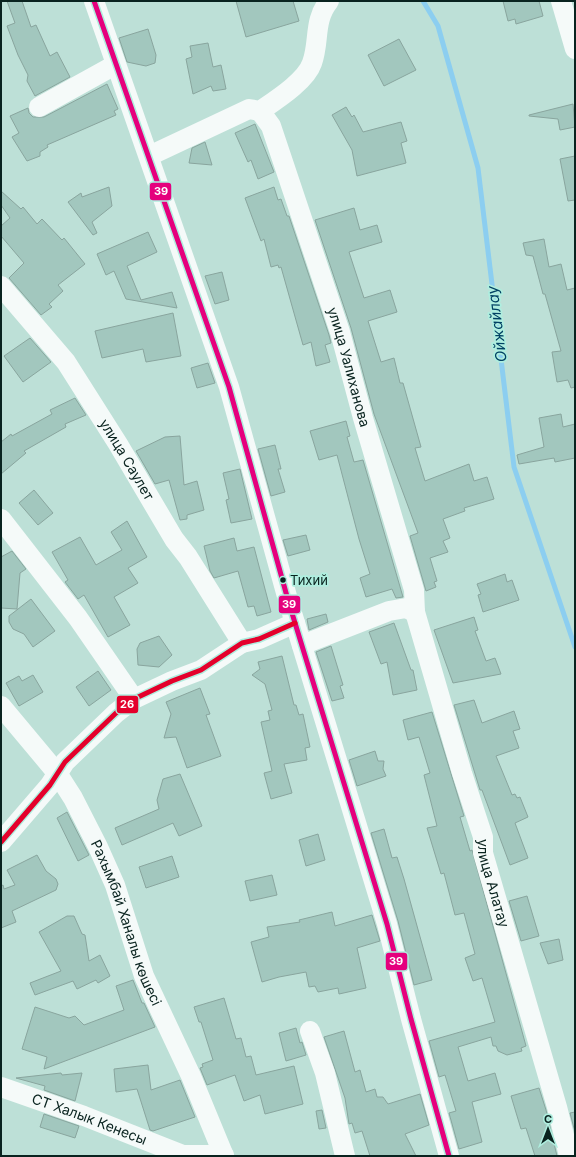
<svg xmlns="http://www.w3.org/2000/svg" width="576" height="1157" font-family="Inter,sans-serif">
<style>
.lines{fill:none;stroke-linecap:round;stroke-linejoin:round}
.stream{stroke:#8ccef0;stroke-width:5}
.building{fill:#a2c7be;stroke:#89a59e}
.minor{stroke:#f5faf9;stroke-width:20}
.bus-1-casing{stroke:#afeedf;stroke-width:8}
.bus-2-casing{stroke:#afeedf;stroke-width:8}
.bus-1{stroke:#e5007d;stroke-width:5}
.bus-2{stroke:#e4002b;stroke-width:5}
.bus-dot{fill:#09231f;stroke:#afeedf;stroke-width:1.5}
.labels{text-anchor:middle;stroke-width:3.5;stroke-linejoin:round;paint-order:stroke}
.bus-label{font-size:13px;fill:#09231f;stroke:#afeedf;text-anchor:start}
.street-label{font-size:14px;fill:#09231f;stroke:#afeedf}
.water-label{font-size:15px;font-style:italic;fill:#004163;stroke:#afeedf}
.line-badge{stroke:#afeedf;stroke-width:1.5}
.badge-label{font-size:11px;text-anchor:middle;font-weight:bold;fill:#fff}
</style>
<rect width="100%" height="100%" fill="#bde0d7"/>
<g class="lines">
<path class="stream" d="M423,1L438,26L478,168L514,467L575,647"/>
</g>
<path class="building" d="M7,1H22L31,27L36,25L50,56L57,52L70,77L35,96L27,81L28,75L18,55L7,26L15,23Z
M236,1H293L299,21L246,37Z
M503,1H539L543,16L516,24L515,19L508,21Z
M148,29L156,55L155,63L146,66L127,62L119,38Z
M399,39L416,70L384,86L368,55Z
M208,43L213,67L221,65L226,89L213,91L211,86L193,94L186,59L192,57L190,46Z
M107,84L118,109L114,111L116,115L47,145L48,147L40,152V156L27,161L12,137L19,133L10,116L28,108L29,113L33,117H44Z
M573,104L575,127L560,130L558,119L529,116V115Z
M346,107L352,117L354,115L363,132L401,122L407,141L401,143L406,163L357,176L352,150L332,115Z
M255,124L274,172L258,179L251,160L248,162L235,133Z
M205,142L212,165L189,163L192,148Z
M575,156V200L568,201L560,159Z
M109,187L112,206L92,222L97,233L93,235L68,202L81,193L82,197Z
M274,187L278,200L281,199L287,216H289L329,335L331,343L325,345L330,362L316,366L311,342L303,345L281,267L279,268L278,265L271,267L264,239L261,241L245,198Z
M1,191L21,209L23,207L37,224L42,219L62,240L64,238L85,264L58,285L63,291L49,304L52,307L41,315L9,278L24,263L1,236V226L10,218L1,205Z
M354,208L360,230L377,225L382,242L349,252L364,298L390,290L397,312L368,321L381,362L394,358L400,383H403L421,447L415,448L425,481L469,464L474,481L487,477L494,499L464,508L465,511L443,519L450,538L443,541L448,552L430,558L437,581L434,582L436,587L426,591L410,536L418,533L374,414L351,328L315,220Z
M148,232L157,252L127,266L141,300L172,292L177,308L126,299L114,271L106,275L97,254Z
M544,239L549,267L561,264L567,290L575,288V387L571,388L568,380L557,382L552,352L561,351L545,294H543L533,256L526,255L523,243Z
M222,272L229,300L215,304L205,276Z
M173,313L181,356L146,362L143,349L102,358L95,331Z
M30,338L51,362L23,382L4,356Z
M208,363L215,383L197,388L191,368Z
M75,398L86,415L65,424L66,427L24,451L26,453L1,474V442L11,434L12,436L52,414L50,410Z
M561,414L563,427L575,424V458L555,462L554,458L519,464L517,455L544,447L539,418Z
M346,421L350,436L347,437L354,462L363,460L403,597L396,598L392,589L366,597L360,578L370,574L359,539L337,455L319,460L310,431Z
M180,436L184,485L197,481L204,510L187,515V519L180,520L169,480L155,484L136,451L165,437Z
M275,445L281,469H278L285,492L271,496L258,449Z
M240,469L252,519L231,523L226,500L229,499L223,473Z
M34,490L53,513L38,525L19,503Z
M127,521L147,557L128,568L138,583L114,597L130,625L108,637L84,595L78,599L65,582L68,580L52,552L80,537L96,565L122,550L111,532Z
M306,535L310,550L288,556L283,540Z
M234,538L237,551L254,547L271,612L257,616L254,606L248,607L238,571L214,578L210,571L204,546Z
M12,551L26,569L20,573L17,609L1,608V557Z
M505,574L507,582L512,580L519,600L483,612L478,595L481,594L477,584Z
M31,599L55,631L33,647L24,634L13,629L9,622V616Z
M326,614L328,622L309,630L307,619Z
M474,617L478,630L475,631L486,661L495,658L501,674L453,683L434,630Z
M394,623L411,670H413L417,690L393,695L387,662L381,664L369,632Z
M159,636L172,655L159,667L138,665L137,649L140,643Z
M331,646L343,685L340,686L344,698L332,701L316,652Z
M282,656L294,705H296L299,715L303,714L310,747L305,748L307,760L284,764L292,793L271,799L264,773L272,771L261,722L270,720L268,711L272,710L265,684L252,675L260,669L258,662Z
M98,671L111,690L89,706L76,687Z
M33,675L43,692L19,706L6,683L19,676L22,681Z
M200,688L210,714L206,715L221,756L187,768L176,737L164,738L171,714L166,702Z
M474,700L482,723L514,711L520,729L513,731L519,748L496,756L512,795L515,794L517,798L520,797L528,817L515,823L528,858L510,865L482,790H480L454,705Z
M432,712L464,816L460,817L470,851L472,850L526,1046L521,1048L522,1051L507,1055L498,1051L496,1046H493L491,1037L458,1047L468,1081L495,1073L501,1094L472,1102L482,1142L459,1149L449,1113L456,1111L445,1075L439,1077L429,1041L495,1022L482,978L473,981L465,958L475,954L464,913L455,915L444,873L441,874L427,828L437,826L424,775L430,773L419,737L408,740L403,720Z
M375,751L378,761H384L383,769L386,776L357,786L349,760Z
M180,774L202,826L179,836L173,823L122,845L115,828L159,809L157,800L163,779Z
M67,812L89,855L78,861L57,818Z
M384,829L392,858L397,857L404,879L432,980L414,985L398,921L371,833Z
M318,834L325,860L306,866L299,840Z
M37,855L46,871L56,879L58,884L56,890L12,911L16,922L1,928V886L3,885L4,889L15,885L7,870Z
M172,856L179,877L146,888L139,867Z
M272,875L277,895L250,901L245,881Z
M527,896L539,936L521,941L509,901Z
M332,912L335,926L372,915L380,941L357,948L366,988L339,994L338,988L318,992L315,986L309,987L306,972L279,977L262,982L251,942L269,937L267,927L300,922L299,920Z
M67,916H74L82,934L85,935L89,961L100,955L110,976L98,983L96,980L77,989L73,981L35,995L30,983L61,971L39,932Z
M559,939L563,960L548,964L540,943Z
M133,980L142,1003H144L155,1027L44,1069L47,1057L22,1049L35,1007L69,1018L75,1016L84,1025L124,1010L116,986Z
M224,998L236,1039L241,1038L246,1057L251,1056L256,1075L294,1066L303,1104L265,1114L260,1095L244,1101L235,1075L207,1085L200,1068L203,1067L202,1064L213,1060L201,1022H199L194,1007Z
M296,1028L300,1043L302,1042L306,1055L286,1061L279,1033Z
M344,1031L355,1072L360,1070L366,1092L375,1089L377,1097H383L388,1104L420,1094L429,1125L405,1134L416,1156H370L362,1131L355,1133L352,1123L349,1124L345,1098L324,1037Z
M148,1065L151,1090L180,1080L195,1117L153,1131L150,1130L137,1089L116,1092L114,1069Z
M61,1073L62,1075L82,1073L75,1101L44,1090L45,1086L16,1078Z
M539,1088L546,1110L557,1156H535L526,1128L521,1129L511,1096Z
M322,1110L326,1128L319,1129L316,1111Z
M575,1112V1132L570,1113Z
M44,1114L79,1126L75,1138L40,1127Z"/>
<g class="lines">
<g class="minor">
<path d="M94,1L229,387L288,600L387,924L411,1019L449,1156"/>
<path d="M561,1L575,49"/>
<path d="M39,107L115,65"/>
<path id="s1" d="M260,111L271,126L340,332L363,418L414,590L415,612L462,773L483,837V853L557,1107L569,1156"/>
<path d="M149,156L249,109L260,111C276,100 306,81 312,63C320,41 313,21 329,1"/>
<path id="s2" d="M1,286L66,362L118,444L174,539L188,557L242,643"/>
<path d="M1,519L78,618L134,699"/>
<path d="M302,645L389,611L406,608L415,612"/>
<path id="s3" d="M1,706L57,773L73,798L98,847L115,885L144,976L191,1076L224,1156"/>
<path d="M1,842L50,785L65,762L116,713L134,699L172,681L201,670L242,643L259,639L295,623"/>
<path d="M310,1031L325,1073L345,1156"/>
<path id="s4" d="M1,1087L84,1116L183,1155H224"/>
</g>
<defs>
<path id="bus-1" d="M94,1L229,387L288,600L387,924L411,1019L449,1156"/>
<path id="bus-2" d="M1,842L50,785L65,762L116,713L134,699L172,681L201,670L242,643L259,639L295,623"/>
</defs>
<use href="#bus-1" class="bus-1-casing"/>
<use href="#bus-2" class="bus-2-casing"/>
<use href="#bus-1" class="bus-1"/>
<use href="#bus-2" class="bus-2"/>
</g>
<circle class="bus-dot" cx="283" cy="580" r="3.5"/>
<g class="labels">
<g class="bus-label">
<text x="290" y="585">Тихий</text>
</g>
<g class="street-label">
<text dy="5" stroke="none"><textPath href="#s1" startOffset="272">улица Уалиханова</textPath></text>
<text dy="5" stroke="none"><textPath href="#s2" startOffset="215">улица Саулет</textPath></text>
<text dy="5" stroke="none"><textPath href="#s1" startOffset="809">улица Алатау</textPath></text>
<text dy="5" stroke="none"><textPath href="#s3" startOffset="253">Рахымбай Ханалы көшесі</textPath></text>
<text dy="5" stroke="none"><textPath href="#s4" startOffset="94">СТ Халык Кенесы</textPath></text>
</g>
<g class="water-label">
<text transform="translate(497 324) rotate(-97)" y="5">Ойжайлау</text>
</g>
</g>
<g class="line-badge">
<rect x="149" y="182" width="23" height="19" rx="4" fill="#e5007d"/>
<rect x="278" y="595" width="23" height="19" rx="4" fill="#e5007d"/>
<rect x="116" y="695" width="23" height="19" rx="4" fill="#e4002b"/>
<rect x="385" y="952" width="23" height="19" rx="4" fill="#e5007d"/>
</g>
<g class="badge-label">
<text x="161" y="195">39</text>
<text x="289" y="608">39</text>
<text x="127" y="708">26</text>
<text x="396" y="965">39</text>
</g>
<rect width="576" height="1157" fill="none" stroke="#09231f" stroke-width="4"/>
<g transform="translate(548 1129)" stroke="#afeedf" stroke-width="3" paint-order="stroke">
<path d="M0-3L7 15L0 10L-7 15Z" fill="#09231f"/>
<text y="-6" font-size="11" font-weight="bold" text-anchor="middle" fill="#09231f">С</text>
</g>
</svg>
